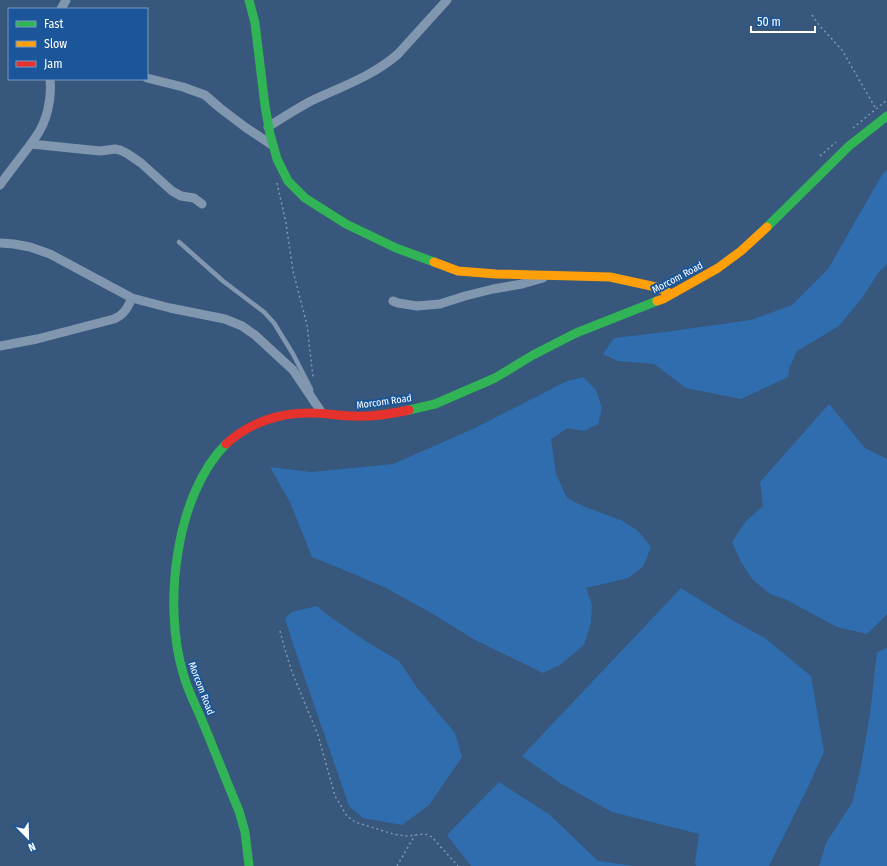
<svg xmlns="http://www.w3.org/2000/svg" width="887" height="866" font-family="'Fira Sans Condensed',sans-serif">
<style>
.green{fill:#2f6dae}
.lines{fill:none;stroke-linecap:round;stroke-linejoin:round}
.path{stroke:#8197af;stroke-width:1.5;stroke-dasharray:2 3;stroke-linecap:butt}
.lane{stroke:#8197af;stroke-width:4.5}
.street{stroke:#8197af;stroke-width:9}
.fast{stroke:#30b455;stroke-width:9}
.slow{stroke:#ff9f0a;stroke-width:9}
.jam{stroke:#e5322d;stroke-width:9}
.labels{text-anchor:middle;stroke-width:4;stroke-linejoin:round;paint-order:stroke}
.street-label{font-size:10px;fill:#fff;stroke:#1a5699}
</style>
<rect width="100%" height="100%" fill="#37577c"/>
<path class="green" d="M887,170V264L879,272L862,298L839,326L797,351L789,369L788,377L741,399L686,388L654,364L618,361L603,354L614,338L665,332L751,320L792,305L828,269L883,173Z
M583,377L596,390L602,408L598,424L584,431L568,428L551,439L556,474L567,498L585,507L621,520L638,531L651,547L643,567L628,578L586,588L592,605L591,623L584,645L560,665L543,673L475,640L433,614L386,588L337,567L312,557L290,502L270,467L311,472L393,464L475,428L567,381Z
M829,404L865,448L887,459V614L867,634L837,627L785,599L770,594L752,579L741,562L732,542L746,521L763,506L760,482Z
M681,588L732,620L765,638L811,676L824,752L808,787L769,866H696L695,863L699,834L612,812L560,783L522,756Z
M317,606L329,616L367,642L399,661L418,689L455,733L462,757L429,805L402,825L363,818L349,806L293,644L285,618L292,612Z
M887,648V866H819L826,843L852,803L861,766L870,714L877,652Z
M499,782L550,815L598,861L634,866H471L447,835Z"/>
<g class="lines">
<path class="path" d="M812,15L819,25L842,50L876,109
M853,128L887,100
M820,156L836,142
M277,183L286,223L293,271L307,325L313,377
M280,631L286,653L292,672L318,735L335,796L347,816L355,822L393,834L405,836L425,834L432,837L458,866
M397,866L415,835"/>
<path class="lane" d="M179,242L223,281L264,312L274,323L293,354L311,389V395"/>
<path class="street" d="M61,9L66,0
M147,78L183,87L205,95L220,108L245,127L272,145
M268,127C282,118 296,109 311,101C341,87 373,76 398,54L447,0
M31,144L100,151L115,149L120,150L128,154L141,163L172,191L181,196L194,198L202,204
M0,185C11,169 24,154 35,138C47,122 52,99 50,79
M0,243L14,244L30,247L50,254L132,298L170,308L225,319L242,326L255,335L293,370L322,413
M393,301L398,303L417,306L440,304L465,296L493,289L522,284L543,278
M0,346L37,339L114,319C124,315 128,307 132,298"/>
<path class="fast" d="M249,0L255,23L265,106L270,134L277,159L288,181L305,198L346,224L396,248L434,262
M767,227L849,146L887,116
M409,410L435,404L495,378L533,355L576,333L657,301
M226,444C175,495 163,606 183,673C187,689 195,704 201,718C214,749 226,780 239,811L245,832L249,866"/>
<path class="slow" d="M434,262L458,271L496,274L610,277L656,287L672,294
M657,301L663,299L718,268L741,251L767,227"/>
<path class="jam" d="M226,444C249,423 280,412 311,413C325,413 340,416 354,416C372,417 391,414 409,410"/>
</g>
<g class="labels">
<g class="street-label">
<text transform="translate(677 277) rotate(-28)" y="4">Morcom Road</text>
<text transform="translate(384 401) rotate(-8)" y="4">Morcom Road</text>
<text transform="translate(202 688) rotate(69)" y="4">Morcom Road</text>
</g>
</g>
<rect x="8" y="8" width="140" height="72" fill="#1a5699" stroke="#769ac2"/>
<rect x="16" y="21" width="20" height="6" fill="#30b455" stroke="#769ac2"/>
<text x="44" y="28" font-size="12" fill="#ffffff">Fast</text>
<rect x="16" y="41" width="20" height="6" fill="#ff9f0a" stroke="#769ac2"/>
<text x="44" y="48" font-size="12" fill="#ffffff">Slow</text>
<rect x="16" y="61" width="20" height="6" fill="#e5322d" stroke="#769ac2"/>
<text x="44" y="68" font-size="12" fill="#ffffff">Jam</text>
<g transform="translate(28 838) rotate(157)" stroke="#1a5699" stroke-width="3" paint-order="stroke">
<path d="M0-3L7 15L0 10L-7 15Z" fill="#ffffff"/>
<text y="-6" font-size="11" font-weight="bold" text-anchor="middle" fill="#ffffff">N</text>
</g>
<path d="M751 26v6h64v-6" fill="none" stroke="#ffffff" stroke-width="2"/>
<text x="757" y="26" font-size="12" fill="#ffffff" stroke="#1a5699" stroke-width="3" paint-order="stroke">50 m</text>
</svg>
